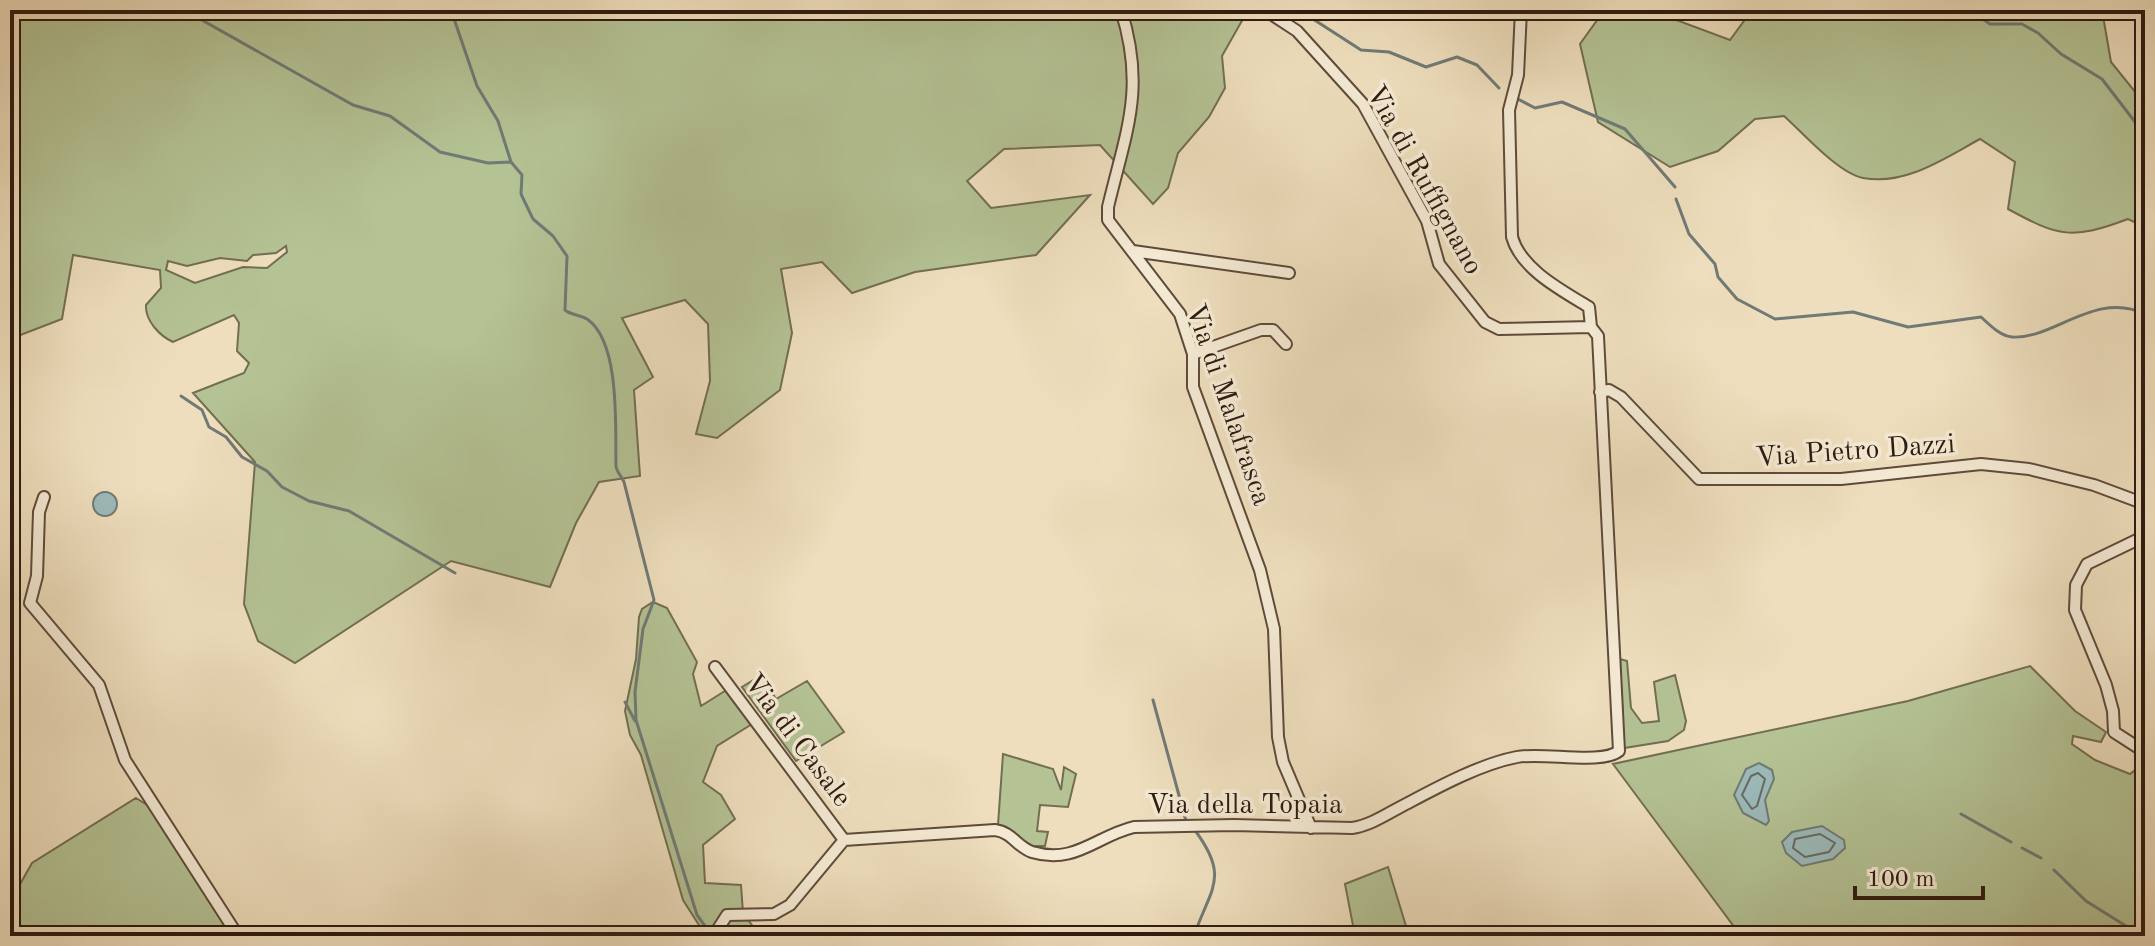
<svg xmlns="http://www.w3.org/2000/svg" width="2155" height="946" font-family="'Old Standard TT',serif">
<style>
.green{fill:#b4c294;stroke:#726e52;stroke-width:2;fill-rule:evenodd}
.water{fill:#9cbaba;stroke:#707a76;stroke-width:2}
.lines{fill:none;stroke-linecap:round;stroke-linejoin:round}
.shore{stroke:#666a65;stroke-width:2}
.stream{stroke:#707a76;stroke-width:3}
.minor-casing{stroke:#5f4b3b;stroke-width:14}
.minor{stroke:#f4ead4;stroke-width:10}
.labels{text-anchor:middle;stroke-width:7;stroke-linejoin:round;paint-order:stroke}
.street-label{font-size:28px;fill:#2f1a10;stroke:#f4ead4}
</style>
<rect width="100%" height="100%" fill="#eedebd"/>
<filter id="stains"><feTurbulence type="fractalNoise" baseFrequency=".0025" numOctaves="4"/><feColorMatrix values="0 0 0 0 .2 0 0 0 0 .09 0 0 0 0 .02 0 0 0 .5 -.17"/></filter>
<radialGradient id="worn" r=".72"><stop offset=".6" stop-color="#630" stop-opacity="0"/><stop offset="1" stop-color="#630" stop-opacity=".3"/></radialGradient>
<path class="green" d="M10,10H1248L1222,56L1225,88L1209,117L1178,153L1168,188L1153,204L1100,145L1004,149L967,181L991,208L1090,195L1036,255L915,272L852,293L822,262L781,269L792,333L780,390L717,438L696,434L710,381L708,324L685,300L622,318L653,377L634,390L640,476L599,482L576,523L550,587L451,561L295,663L258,641L244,604L255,462L193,393L244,373L249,363L237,351L239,323L234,315L173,342C160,336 145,321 146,305L161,288L160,270L73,255L62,319L10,339ZM286,246L287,252L267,268L243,267L195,283L166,270L168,261L187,266L220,258L247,261L253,255L276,253Z
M1634,10L1663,15L1730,40L1752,10H2102L2111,62L2145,104V227L2128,219C2072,240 2059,237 2008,209L2015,162L1980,139C1945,158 1905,186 1863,178C1838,173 1803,133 1784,116L1755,119L1718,151L1670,167L1598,122L1580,44L1598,19Z
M653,602L667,608L697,662L693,674L701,706L728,689L752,724L717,746L703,782L721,795L735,819L703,845L705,883L741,885L743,913L760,936H706L683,900L641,755L630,735L625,711L636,659L639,617L642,609Z
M1620,659L1627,661L1631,708L1642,723L1659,721L1654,682L1675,675L1686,721L1684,730L1668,741L1624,748Z
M2030,666L2075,711L2106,732L2101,742L2073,736L2072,744L2095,760L2130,774L2145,762V936H1741L1613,764L1908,701Z
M762,675L776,699L807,681L844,732L796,761L742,687Z
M1003,754L1053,769L1061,790L1064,767L1076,774L1068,807L1040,805L1037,831L1048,832L1045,846H1033L998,825Z
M136,798L168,818L240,936H10V902L32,863Z
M1388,867L1409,936H1355L1345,884Z"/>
<path class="water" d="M93 504a12 12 0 1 1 24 0a12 12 0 1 1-24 0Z
M1759,763L1772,770L1774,779L1765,800L1769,821L1766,825L1743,813L1734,795L1746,769Z
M1822,826L1844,840L1845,848L1833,859L1802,866L1786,853L1782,842L1792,832Z"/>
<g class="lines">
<path class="shore" d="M1758,773L1765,779L1757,806L1752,809L1742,795L1751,776Z
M1820,834L1835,843L1829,852L1805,857L1793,848L1795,839Z"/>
<path class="stream" d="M184,10L353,105L390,116L440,152L488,163L511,162
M451,10L477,86L498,121L511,162L522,175L521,194L533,219L553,236L567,256L565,310C571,315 580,315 587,319C621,342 615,430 616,466C616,471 622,477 624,482L654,600L643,629L635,692L636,720L697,915L705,926L715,931
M1299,10L1361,50L1389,52L1426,67L1457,57L1477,65L1499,88
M1969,10L1990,24H2022L2038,33L2061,54L2102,79L2145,135
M1514,97L1535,108L1562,102L1625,129L1675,187
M1676,199L1689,234L1715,264L1718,277L1737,299L1775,319L1853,312L1908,327L1981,317C1990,325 2000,336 2012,337C2053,340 2095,290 2145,314
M181,396L202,410L209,427L226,437L242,457L267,471L282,487L309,501L349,511L455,573
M1153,700L1186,821
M625,702L635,721
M1961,814L2011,842
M2022,848L2041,858
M2054,870L2086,901L2142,936
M1194,936C1210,888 1231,878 1194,829"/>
<defs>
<path id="minor" d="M1121,10C1146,89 1126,131 1108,207V220L1180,314L1193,354V387L1260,570L1274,629L1278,737L1283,762L1311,828
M1521,10L1518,75L1509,110L1512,237C1521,269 1561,290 1589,307L1591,327
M1133,251L1289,273
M1193,354L1261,330H1273L1286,344
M1600,392L1609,390L1621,397L1699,479H1841L1981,464L2029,469L2094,485L2145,504
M44,497L39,512L37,576L30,603L99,685L125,760L238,936
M2145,536L2087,564L2076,585L2075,610L2106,685L2113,711L2114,732L2145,752
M715,667L844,840
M844,840L995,830C1012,832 1017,847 1032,852C1075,865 1096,836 1134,827L1234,825L1352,828C1372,825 1390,812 1408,803C1440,786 1481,764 1517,757C1544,752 1602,765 1619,751L1598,336L1591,327L1499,329L1485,322L1439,264L1427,221L1363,104L1297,31L1265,10
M719,936L718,929L727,915L774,914L790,905L844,840"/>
</defs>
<use href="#minor" class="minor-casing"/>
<use href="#minor" class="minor"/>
</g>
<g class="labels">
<g class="street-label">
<text transform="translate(1426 179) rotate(61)" y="10">Via di Ruffignano</text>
<text transform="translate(1230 404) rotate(71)" y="10">Via di Malafrasca</text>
<text transform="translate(1855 449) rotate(-4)" y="10">Via Pietro Dazzi</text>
<text transform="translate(799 739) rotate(53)" y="10">Via di Casale</text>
<text x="1245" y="813">Via della Topaia</text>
</g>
</g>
<rect width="2155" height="946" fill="none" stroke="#eedebd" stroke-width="40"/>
<rect x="12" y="12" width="2131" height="922" fill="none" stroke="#2f1a10" stroke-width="4"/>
<rect x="20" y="20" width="2115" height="906" fill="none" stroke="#2f1a10" stroke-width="2"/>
<path d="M1855 886v12h128v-12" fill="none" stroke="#2f1a10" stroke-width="4"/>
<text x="1867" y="886" font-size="24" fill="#2f1a10" stroke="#f4ead4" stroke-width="6" paint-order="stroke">100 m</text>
<rect width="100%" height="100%" filter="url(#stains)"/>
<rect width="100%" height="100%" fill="url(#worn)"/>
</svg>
